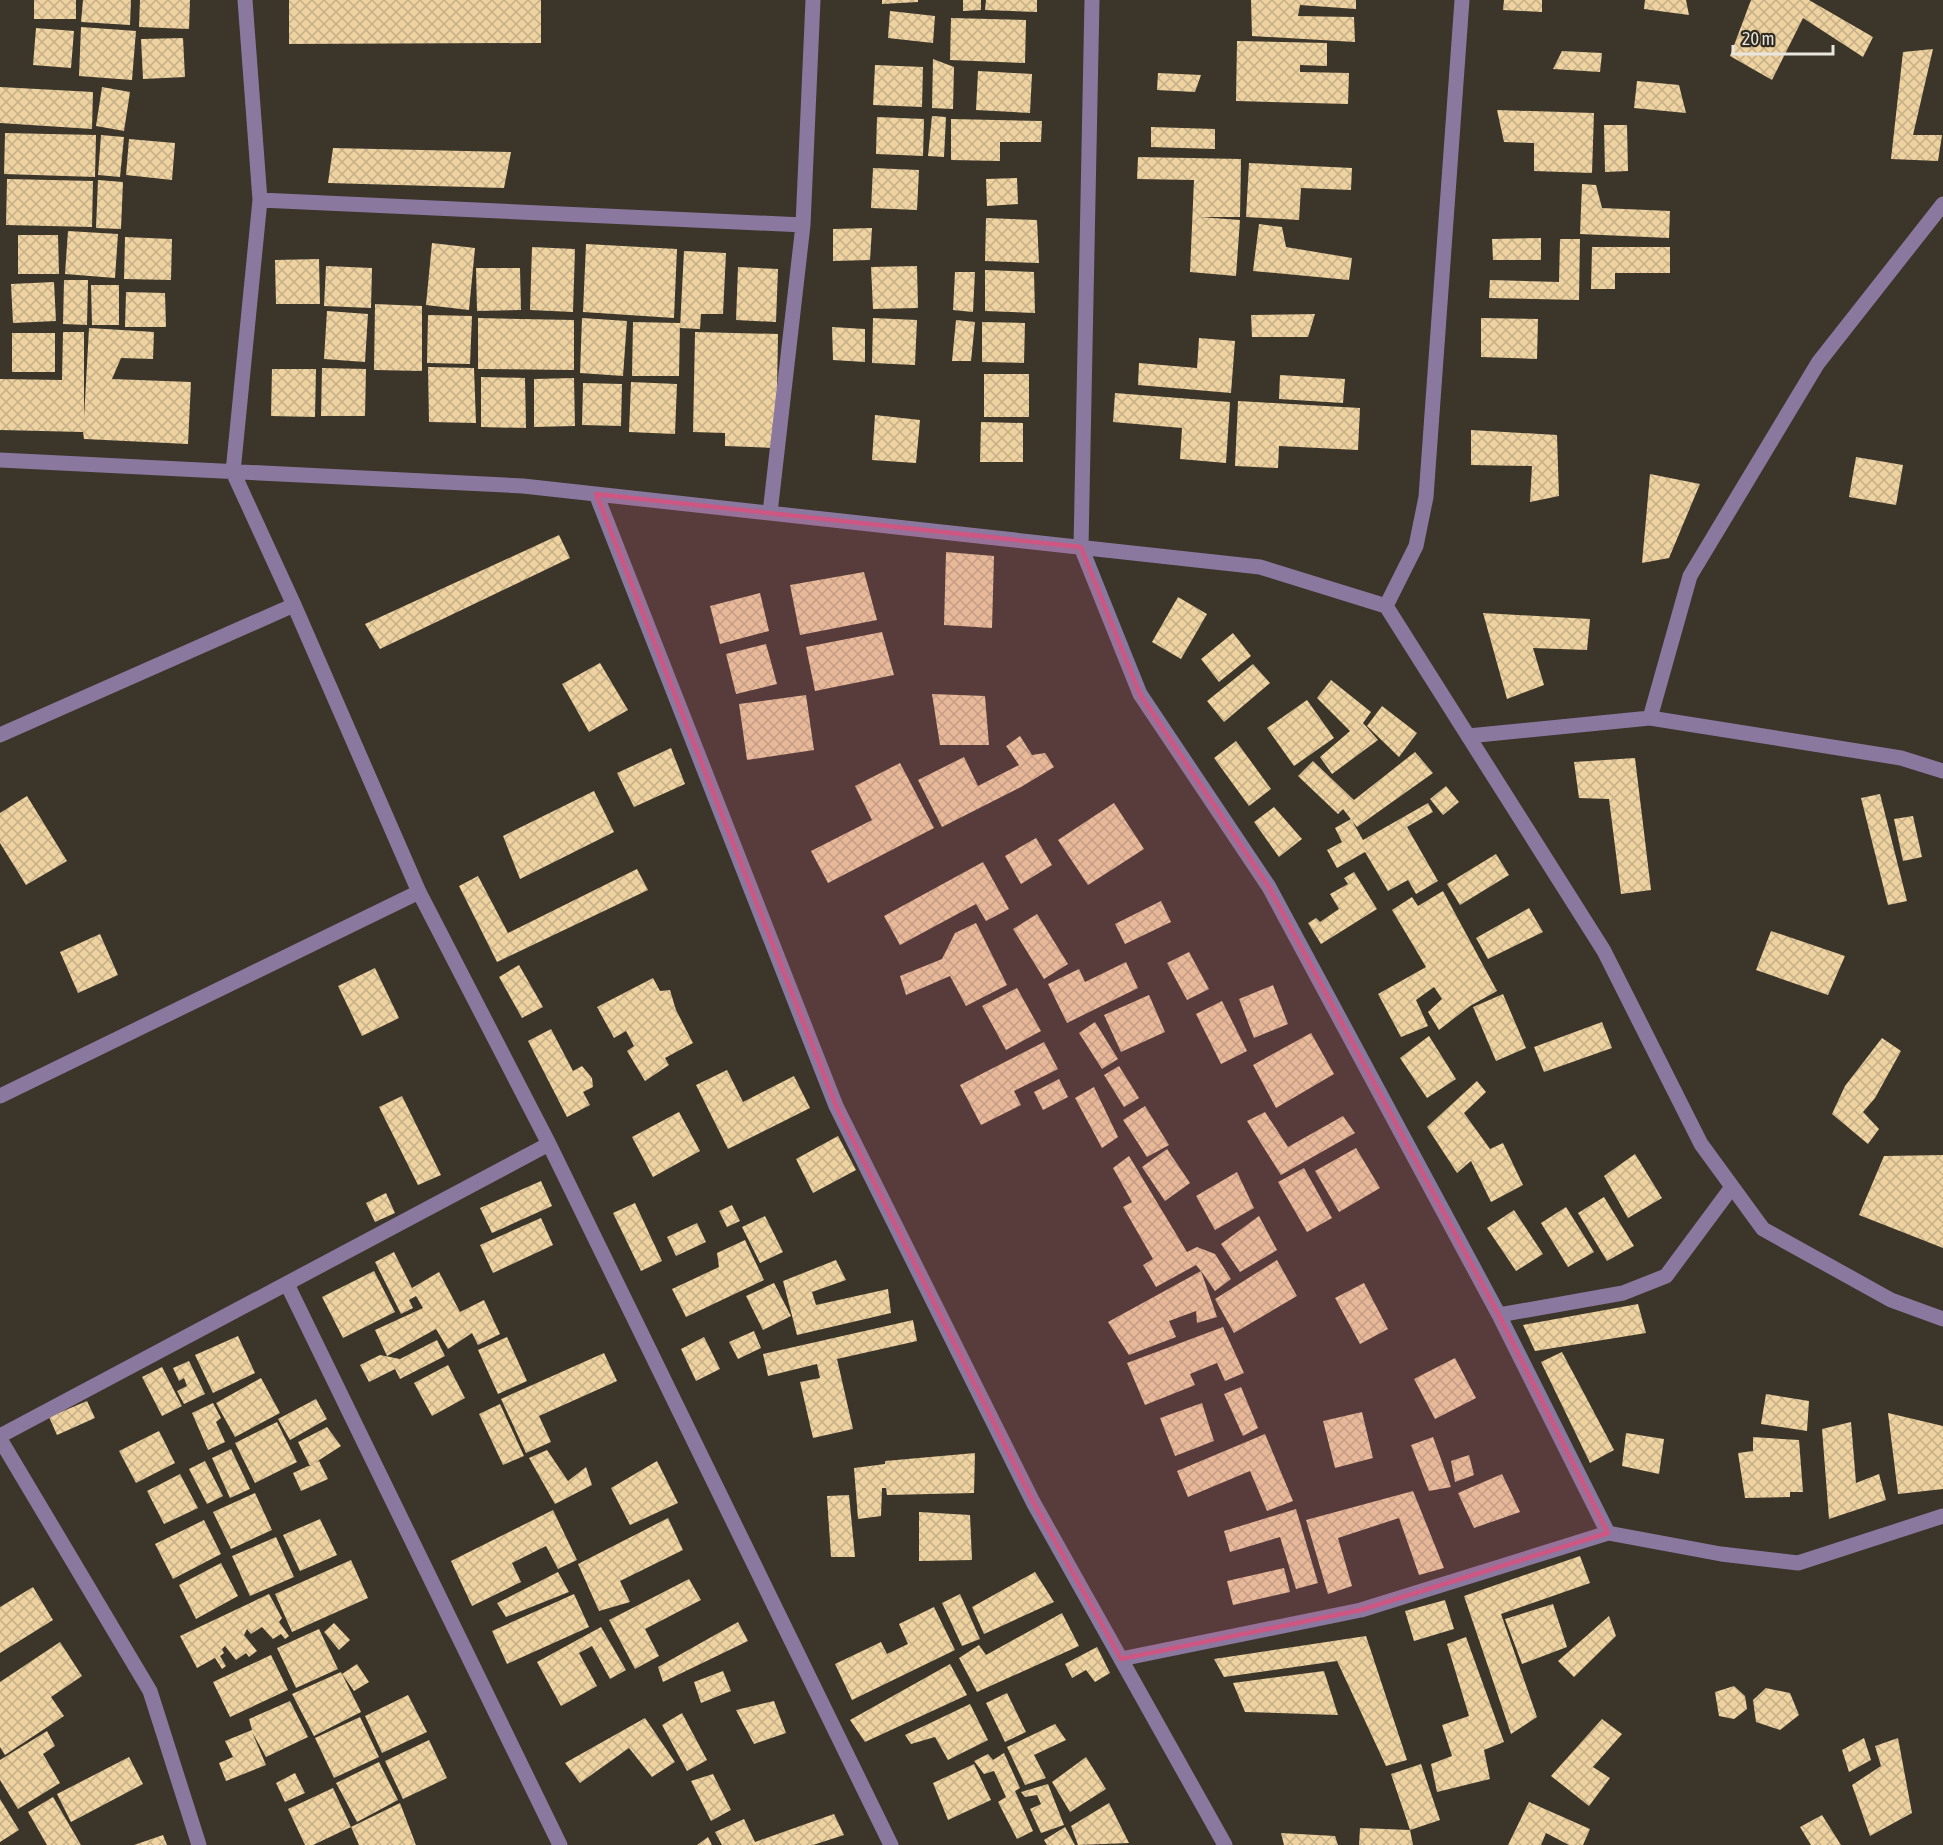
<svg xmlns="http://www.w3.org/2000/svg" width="1943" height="1845" font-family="'Asap Condensed',sans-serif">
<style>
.building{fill:url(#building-cross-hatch)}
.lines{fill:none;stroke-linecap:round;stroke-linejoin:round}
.minor{stroke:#8b789e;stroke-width:15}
.marked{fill:#ce5683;fill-opacity:0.2;stroke:#ce5683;stroke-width:4.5;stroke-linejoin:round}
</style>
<defs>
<pattern id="building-cross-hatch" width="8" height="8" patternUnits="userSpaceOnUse" patternTransform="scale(1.5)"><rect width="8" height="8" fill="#eed29f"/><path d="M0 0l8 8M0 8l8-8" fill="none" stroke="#c4af88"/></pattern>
</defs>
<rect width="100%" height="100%" fill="#3b352a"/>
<path class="building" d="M34,0H76V19H34Z
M83,0H131L130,25L81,22Z
M140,0H190L189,29L139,27Z
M289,0H541V43L289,44Z
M882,0H918V2L882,4Z
M963,0H981V10L963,11Z
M986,0H1037V12L985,10Z
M1251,0H1356V9L1300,5L1298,16L1354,17L1355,42L1252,36Z
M1504,0H1542V12L1503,10Z
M1645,0H1686L1689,15L1644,9Z
M1751,0H1809L1873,37L1863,57L1803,18L1772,80L1730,56Z
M890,11L935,16L933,43L888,38Z
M951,18L1026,20L1025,63L950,60Z
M81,27L136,31L132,80L79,76Z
M36,28L74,31L71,68L33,65Z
M183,38L185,77L143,79L141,39Z
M1237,41L1327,43V66L1300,65V72L1349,73L1348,104L1236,101Z
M1933,49L1913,135H1942L1938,161L1891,159L1903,52Z
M1562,51L1602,53L1600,72L1553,69Z
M933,59L954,67L953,109L932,108Z
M875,65L923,67L922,107L873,105Z
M978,71L1032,74L1030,113L976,110Z
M1158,73L1201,75L1195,92L1157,90Z
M1637,81L1679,85L1686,113L1634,108Z
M0,87L93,92L92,129L0,123Z
M102,87L130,92L124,131L96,126Z
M1497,110L1594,113L1592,173L1534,171V143L1504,142Z
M932,116L946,117L944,157L928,156Z
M877,117L924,119L923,156L876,154Z
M951,119L1042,121L1041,142H1000V161L951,160Z
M1604,125H1627L1628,171L1605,172Z
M1151,127L1215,129V149L1151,147Z
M5,133L96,135L95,177L4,174Z
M101,135L124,137L120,177L98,175Z
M129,139L175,143L172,180L126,175Z
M333,148L511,152L504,188L328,183Z
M1138,157L1241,159L1240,217H1200L1240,220L1236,276L1190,272L1194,180L1137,179Z
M1249,163L1352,168L1351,190L1301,188L1299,220L1246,217Z
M873,168L919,170L917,210L871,208Z
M1017,178L1018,204L987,206L986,179Z
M7,179L93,181L92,227L6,225Z
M98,180L123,182L121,229L96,228Z
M1582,184L1596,185L1602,208L1670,211L1669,238L1580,234Z
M986,218L1037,220L1039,263L985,261Z
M1259,224L1282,227L1286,247L1352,258L1349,280L1253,271Z
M872,228L870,260L833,261V229Z
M68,231L118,234L115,278L65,274Z
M18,235H58L59,274H18Z
M125,237L172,239L171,280L124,279Z
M1541,238V260H1493L1492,239Z
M1560,239H1580L1579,300L1489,298L1490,280L1559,282Z
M432,243L475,248L469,310L426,305Z
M586,244L677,249L674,318L583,312Z
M532,247L575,249L573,312L530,310Z
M1592,247H1670V273H1615V289H1591Z
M684,251L726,253L723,314H701L700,329L680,328Z
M319,259L320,304H276L275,260Z
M326,266L372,268L371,308L324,306Z
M917,266L918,308L873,309L871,267Z
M738,267L778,269L776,322L736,320Z
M476,268H520L521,310L477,311Z
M985,270L1034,272L1035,313L985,311Z
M955,272H975L973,312L953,310Z
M64,280H88L87,325L63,324Z
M54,282L56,321L13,323L11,284Z
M91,285H119V325H92Z
M126,292L165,293L166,327H125Z
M375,304L422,306V371L374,370Z
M327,311L368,314L365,362L324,359Z
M1315,314L1308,337H1252L1251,315Z
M428,315L472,316L470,364L427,363Z
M478,318L574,320V370L478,369Z
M582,318L627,321L623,376L580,373Z
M873,318L917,320L915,365L872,363Z
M1481,318L1538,319L1537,359L1481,357Z
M956,320L975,322L971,361H952Z
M633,322L680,323L679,376H632Z
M982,322L1025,323L1024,363L982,362Z
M832,327L865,329V362L833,360Z
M89,328L154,332L153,359L121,358L112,379L191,382L188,444L84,439L83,432L0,430V379L62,380L63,332H84V418Z
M695,332L778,334L776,448L725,446V433L693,432Z
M12,333H55V372H12Z
M1199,338L1235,341L1231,393L1138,385L1139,363L1197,368Z
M428,367L474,368L476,423L429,422Z
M322,368L366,369L365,416H321Z
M272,369H316L315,417L271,416Z
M984,374H1029V417H984Z
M1280,375L1345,379L1343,403L1279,399Z
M481,377L525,378L526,428L481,427Z
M574,378L575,426L534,427V379Z
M631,382L677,384L675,434L629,432Z
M583,383L622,384L621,426L582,425Z
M1115,393L1230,402L1226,463L1180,459L1182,428L1113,422Z
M1238,401L1360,408L1358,450L1279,446L1278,468L1235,466Z
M875,415L920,420L916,463L872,460Z
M981,422L1023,423V462H980Z
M1471,430L1557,435L1559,496L1530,502L1532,466L1471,465Z
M1856,457L1903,465L1896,505L1849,497Z
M1650,474L1700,484L1669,558L1642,563Z
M559,535L570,558L380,649L365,624Z
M946,552L994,556L992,628L944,625Z
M864,572L877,620L800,635L790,585Z
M760,593L769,631L720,644L710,606Z
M1178,597L1207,614L1181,659L1152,642Z
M1483,613L1590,619L1587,650L1533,648L1544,685L1507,699Z
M882,632L894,675L815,691L806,647Z
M1233,633L1251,656L1219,682L1201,659Z
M766,644L777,684L736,694L726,654Z
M600,663L628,710L589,732L562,684Z
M1253,664L1270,683L1224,722L1207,701Z
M1331,680L1371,712L1363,723L1378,740L1332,774L1320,757L1350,731L1317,698Z
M932,694L985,696L989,745H940Z
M806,695L814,750L747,760L739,704Z
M1307,700L1334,738L1294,766L1267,728Z
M1382,706L1417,733L1399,757L1367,726Z
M1020,736L1032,755L1045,753L1054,767L1021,787L942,827L918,780L964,757L978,786L1019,765L1006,746Z
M1236,741L1271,789L1249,806L1214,758Z
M671,748L685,784L634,807L617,773Z
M1415,752L1433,773L1357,827L1343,809L1338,814L1298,776L1313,761L1354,800Z
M1635,758L1651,890L1621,894L1609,799L1579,798L1574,762Z
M900,763L934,828L828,883L811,851L872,820L855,786Z
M1446,786L1459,802L1443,815L1430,799Z
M594,791L614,832L520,879L503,836Z
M1880,794L1907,901L1888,905L1861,798Z
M27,796L67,861L26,885L0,843V813Z
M1114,803L1144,849L1088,885L1058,840Z
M1428,803L1433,812L1407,827L1438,881L1416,894L1408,880L1388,891L1365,852L1337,868L1327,850L1342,842L1335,828L1351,819L1363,840Z
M1274,807L1302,839L1279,857L1254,822Z
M1913,816L1922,857L1903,861L1894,819Z
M1036,838L1052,865L1021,884L1005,856Z
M1496,854L1509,875L1460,905L1447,884Z
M983,862L1009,909L986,921L976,904L900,945L884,916Z
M637,869L648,890L497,962L459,886L478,876L508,933Z
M1354,872L1377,909L1321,944L1308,923L1316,918L1320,922L1339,909L1330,894L1348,884L1344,878Z
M1443,891L1497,991L1470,1006L1439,1030L1428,1012L1442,999L1434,987L1416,1000L1428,1026L1401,1037L1378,994L1426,967L1392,910L1412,897L1418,906Z
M1161,901L1171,922L1125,944L1115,924Z
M1529,908L1543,932L1488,959L1476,938Z
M1037,914L1068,964L1044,979L1013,929Z
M976,923L1007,985L966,1006L950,976L906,995L900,976L942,959L955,933Z
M1771,931L1845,956L1828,995L1756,970Z
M100,934L118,975L78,993L60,952Z
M1189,952L1209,989L1187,1000L1167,963Z
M1126,962L1138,988L1067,1023L1048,984L1079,969L1085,982Z
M519,965L543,1007L522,1018L499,977Z
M375,968L399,1018L362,1036L338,986Z
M653,978L660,991L670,990L676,1010L693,1043L665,1058L669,1065L645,1081L627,1051L634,1046L626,1031L614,1038L597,1007Z
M1273,985L1288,1024L1254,1038L1239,999Z
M1017,988L1041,1031L1006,1050L982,1006Z
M1503,994L1526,1048L1496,1061L1473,1007Z
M1149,995L1165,1032L1121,1052L1104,1015Z
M1222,1001L1247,1051L1221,1064L1196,1014Z
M1095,1022L1118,1059L1102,1069L1079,1033Z
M1602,1022L1612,1048L1544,1072L1534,1047Z
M551,1029L573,1071L582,1066L592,1078L593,1087L583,1092L590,1105L567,1117L528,1041Z
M1311,1033L1334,1074L1276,1108L1253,1065Z
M1429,1036L1456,1079L1427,1098L1400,1058Z
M1882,1038L1901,1051L1875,1098L1863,1112L1879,1129L1868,1144L1832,1114L1845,1086Z
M1044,1042L1058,1069L1014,1091L1021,1105L981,1125L960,1085Z
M1119,1066L1139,1098L1124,1107L1104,1075Z
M727,1070L743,1102L794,1076L810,1108L728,1149L696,1085Z
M1059,1079L1068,1097L1043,1110L1034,1092Z
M1477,1081L1486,1092L1464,1113L1490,1149L1503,1143L1523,1185L1491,1202L1471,1161L1457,1173L1427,1127Z
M1094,1087L1118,1137L1102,1148L1075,1098Z
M402,1096L441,1175L418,1185L379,1107Z
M1145,1106L1169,1145L1147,1157L1123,1120Z
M679,1112L700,1151L653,1177L632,1137Z
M1265,1112L1288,1147L1343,1116L1355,1133L1281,1175L1247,1121Z
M838,1136L856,1170L813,1193L796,1159Z
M1356,1148L1380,1188L1339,1212L1315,1171Z
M1167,1149L1190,1183L1165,1201L1142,1167Z
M1635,1154L1662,1198L1628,1218L1604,1176Z
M1943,1155V1248L1859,1215L1884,1156Z
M1129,1156L1187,1252L1197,1247L1215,1254L1231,1279L1215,1291L1201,1271L1217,1317L1197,1323L1196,1311L1169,1321L1176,1337L1129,1355L1108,1322L1201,1271L1196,1265L1156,1287L1143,1265L1153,1259L1123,1207L1132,1202L1113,1168Z
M1304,1168L1332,1218L1307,1232L1278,1182Z
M1237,1172L1254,1208L1215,1230L1196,1196Z
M541,1181L552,1206L492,1233L480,1208Z
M386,1193L395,1213L375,1222L366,1203Z
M1604,1197L1634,1246L1607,1261L1578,1213Z
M635,1203L662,1261L641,1271L613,1213Z
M732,1205L740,1221L727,1227L719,1211Z
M1566,1207L1594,1252L1568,1267L1541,1223Z
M1514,1210L1543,1254L1516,1271L1487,1228Z
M765,1216L783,1252L760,1263L742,1227Z
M1259,1216L1277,1250L1240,1272L1221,1244Z
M541,1218L553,1245L493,1273L480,1245Z
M697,1223L706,1242L676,1256L667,1237Z
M745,1240L764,1280L686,1317L672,1289L719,1267L717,1253Z
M394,1252L412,1288L439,1272L460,1312L484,1300L500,1334L478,1345L472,1333L448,1349L436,1329L387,1356L375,1330L423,1308L416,1296L409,1300L413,1308L401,1314L375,1262Z
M836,1260L846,1280L812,1292L816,1305L888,1289L891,1313L797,1335L783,1281Z
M1277,1260L1297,1296L1234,1333L1215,1299Z
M374,1271L395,1312L343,1338L322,1297Z
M774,1283L791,1316L763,1330L746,1296Z
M1364,1283L1388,1329L1360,1344L1335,1298Z
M1638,1304L1646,1333L1535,1351L1523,1325Z
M913,1320L917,1341L837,1359L853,1429L813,1438L800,1382L820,1378L817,1364L768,1376L763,1354Z
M1223,1327L1244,1373L1225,1381L1217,1363L1190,1374L1195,1385L1145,1405L1127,1363Z
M754,1331L761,1348L738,1359L729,1342Z
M238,1336L255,1373L213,1393L195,1355Z
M507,1337L527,1381L498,1394L478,1350Z
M704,1337L720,1369L696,1381L681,1349Z
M437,1340L445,1356L400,1379L395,1369L369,1382L360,1365L380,1355L400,1359Z
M1562,1352L1614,1450L1590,1463L1541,1362Z
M604,1353L617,1381L539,1416L551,1442L526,1453L501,1399Z
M1455,1358L1476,1398L1435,1419L1414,1379Z
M189,1361L205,1394L184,1404L177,1391L187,1386L184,1378L179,1381L173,1368Z
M448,1365L465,1398L432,1416L414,1383Z
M162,1367L182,1406L162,1416L142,1377Z
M261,1378L280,1413L235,1437L216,1403Z
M1241,1387L1258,1428L1243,1436L1224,1394Z
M1766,1394L1809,1401L1807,1431L1761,1424Z
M316,1399L327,1419L290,1440L278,1419Z
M87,1401L95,1418L57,1435L49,1417Z
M213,1403L221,1418L216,1422L225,1442L208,1450L192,1413Z
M1202,1403L1214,1441L1175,1456L1160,1418Z
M500,1404L524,1456L503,1465L479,1414Z
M1362,1412L1373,1458L1335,1468L1323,1421Z
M1888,1413L1943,1426V1489L1898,1494Z
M277,1422L297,1462L255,1483L235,1443Z
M1851,1422L1856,1483L1879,1474L1886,1500L1829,1519L1822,1429Z
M327,1427L341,1446L310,1466L298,1442Z
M159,1431L175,1463L136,1483L119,1451Z
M1626,1433L1664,1439L1659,1474L1622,1466Z
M1265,1434L1293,1501L1267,1511L1250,1471L1188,1497L1177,1471Z
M1433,1437L1451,1487L1429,1491L1411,1445Z
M1753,1437L1799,1440L1803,1492H1790V1497L1745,1498L1738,1453L1753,1451Z
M231,1449L250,1489L230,1498L212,1458Z
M547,1450L568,1481L586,1467L592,1485L555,1504L529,1458Z
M975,1453L974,1493L887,1495L886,1488H882L881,1516L858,1519L854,1468L885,1464V1461Z
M1469,1455L1474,1475L1455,1482L1451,1461Z
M205,1461L223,1496L207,1504L189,1469Z
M319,1461L328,1479L301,1491L293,1473Z
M657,1461L678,1503L630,1525L611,1488Z
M180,1474L198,1508L164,1524L147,1491Z
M1502,1474L1520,1512L1474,1528L1458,1493Z
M1413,1491L1444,1568L1419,1575L1399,1518L1338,1538L1352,1586L1328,1594L1306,1520Z
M255,1493L272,1530L231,1549L213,1512Z
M849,1495L855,1557H831L827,1496Z
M1296,1509L1318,1583L1296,1589L1280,1537L1230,1552L1224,1531Z
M553,1510L577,1560L558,1569L546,1546L512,1563L521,1582L472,1606L451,1561Z
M919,1512L970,1515L972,1560L919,1561Z
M668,1518L683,1550L620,1581L630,1602L599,1611L578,1564Z
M320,1519L337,1555L300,1571L283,1535Z
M204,1520L221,1554L173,1579L155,1544Z
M276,1537L294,1577L250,1596L232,1556Z
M1580,1556L1590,1583L1501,1614L1537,1717L1511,1734L1464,1596Z
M351,1560L368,1598L292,1632L275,1594Z
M221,1563L238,1596L196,1619L179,1585Z
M1284,1568L1290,1592L1233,1605L1227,1581Z
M558,1572L569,1592L506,1617L497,1603Z
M1035,1572L1054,1602L984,1634L972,1607Z
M689,1579L701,1600L645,1629L659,1656L635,1669L609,1620Z
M33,1587L53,1620L0,1653V1607Z
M269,1594L282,1618L279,1622L289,1636L285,1639L281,1634L273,1639L262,1627L251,1634L247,1629L244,1635L257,1651L249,1657L246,1653L236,1660L225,1646L222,1649L224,1653L220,1656L226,1666L222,1669L215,1658L197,1668L180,1636Z
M574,1594L589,1627L507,1664L492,1631Z
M960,1594L980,1639L962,1646L942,1603Z
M1445,1600L1454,1629L1414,1641L1405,1611Z
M1553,1604L1567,1647L1522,1664L1505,1619Z
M934,1607L955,1650L852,1700L835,1664L881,1642L887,1654L908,1644L899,1624Z
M1062,1613L1079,1646L977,1692L959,1658L979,1645L986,1655Z
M1609,1616L1616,1636L1574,1677L1558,1661Z
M738,1622L748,1641L663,1682L658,1667Z
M334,1623L350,1640L339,1650L324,1632Z
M601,1627L626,1670L610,1679L592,1646L579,1653L597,1686L561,1706L537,1662Z
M319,1629L338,1669L296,1688L277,1648Z
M1366,1636L1407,1760L1386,1766L1337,1661L1224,1677L1214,1659Z
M1466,1637L1504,1742L1484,1750L1490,1779L1437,1792L1431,1764L1452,1756L1442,1725L1469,1716L1447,1644Z
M60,1642L82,1676L51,1697L64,1716L5,1755L0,1747V1682Z
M1097,1647L1110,1673L1095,1682L1086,1670L1072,1678L1065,1664Z
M271,1655L288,1690L230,1717L213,1682Z
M357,1664L369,1682L354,1691L342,1674L361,1712L314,1736L292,1694L341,1672L342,1674Z
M950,1664L967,1695L865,1742L850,1720Z
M723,1671L731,1691L701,1703L694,1682Z
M1324,1671L1338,1715L1245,1712L1233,1683Z
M1734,1686L1745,1696L1747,1709L1734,1719L1719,1716L1715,1692Z
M1766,1688L1790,1693L1799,1715L1780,1730L1756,1722L1753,1700Z
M1007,1693L1026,1732L1005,1742L986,1703Z
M408,1695L427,1732L382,1753L365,1716Z
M290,1701L308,1737L266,1757L252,1732L266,1765L226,1781L219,1763L233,1757L225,1741L252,1730L249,1719Z
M774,1701L786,1733L754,1744L736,1710Z
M970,1704L988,1740L948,1760L935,1737L911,1744L905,1735Z
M682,1713L707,1760L687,1771L662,1725Z
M360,1717L379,1757L334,1778L315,1738Z
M645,1718L675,1762L652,1777L629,1748L580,1783L565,1763Z
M1602,1719L1622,1734L1593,1767L1610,1778L1589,1806L1551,1776Z
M1055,1724L1066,1740L1034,1755L1046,1778L1025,1785L1007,1747Z
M47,1731L55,1746L43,1754L60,1783L18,1809L0,1780V1760Z
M1864,1738L1871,1760L1849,1772L1842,1750Z
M1898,1738L1912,1813L1870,1836L1852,1785L1881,1766L1875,1746Z
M429,1740L447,1778L403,1799L385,1761Z
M1004,1753L1020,1788L1015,1791L1033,1831L1017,1839L998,1802L1006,1797L994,1771L984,1774L974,1761L988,1754L993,1760Z
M129,1757L143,1784L71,1822L57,1794Z
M1086,1757L1106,1789L1070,1812L1052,1782Z
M379,1762L398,1800L357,1822L336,1783Z
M974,1764L991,1800L948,1820L933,1783Z
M1421,1764L1440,1820L1410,1830L1391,1774Z
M295,1773L305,1793L285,1802L276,1783Z
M713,1774L731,1810L711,1821L691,1781Z
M1048,1784L1064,1825L1041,1833L1030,1809L1041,1804L1037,1795L1025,1797L1021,1792Z
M333,1788L351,1827L313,1845H305L288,1809Z
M53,1797L81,1845H47L28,1812Z
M0,1799L19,1830L0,1842Z
M1529,1802L1590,1829L1583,1845H1569L1546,1833L1541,1845H1508Z
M400,1803L416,1845H359L351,1827Z
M1109,1803L1129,1843L1078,1845L1071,1826Z
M834,1814L844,1835L813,1845H722L715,1832L744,1819L755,1842Z
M1822,1815L1841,1845H1811L1800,1827Z
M1065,1827L1075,1845H1047L1044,1840Z
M1360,1828L1410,1830L1413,1845H1359Z
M1281,1833L1335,1836L1338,1845H1284Z
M163,1835L167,1845H134Z
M708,1837L712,1845H697Z"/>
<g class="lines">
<path class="minor" d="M245,0L260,200
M1092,0L1081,547L1140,694L1269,887L1499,1315L1608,1533
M803,225L260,200L233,472L294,605L419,892L549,1144L891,1845
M0,460L523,486L1260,567L1386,606L1604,951L1701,1144L1763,1229L1891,1300L1943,1319
M596,494L836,1106L1033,1502L1225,1845
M770,513L803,225L813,0
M1386,606L1416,546L1426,497L1462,0
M1650,718L1690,576L1818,363L1943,204
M0,735L294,605
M1468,736L1650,718L1901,758L1943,771
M0,1096L419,892
M287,1284L560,1845
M1499,1315L1623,1293L1666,1276L1732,1187
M0,1436L549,1144
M0,1439L150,1691L199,1845
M1121,1659L1361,1610L1608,1533L1721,1554L1798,1563L1943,1516"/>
</g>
<path class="marked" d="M596,494L1081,547L1140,694L1269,887L1499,1315L1608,1533L1361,1610L1121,1659L1033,1502L836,1106Z"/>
<path d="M1733 45v9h100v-9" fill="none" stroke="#e9e6df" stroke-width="3"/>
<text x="1742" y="45" font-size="18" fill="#e9e6df" stroke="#312b20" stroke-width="4.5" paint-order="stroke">20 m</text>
</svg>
